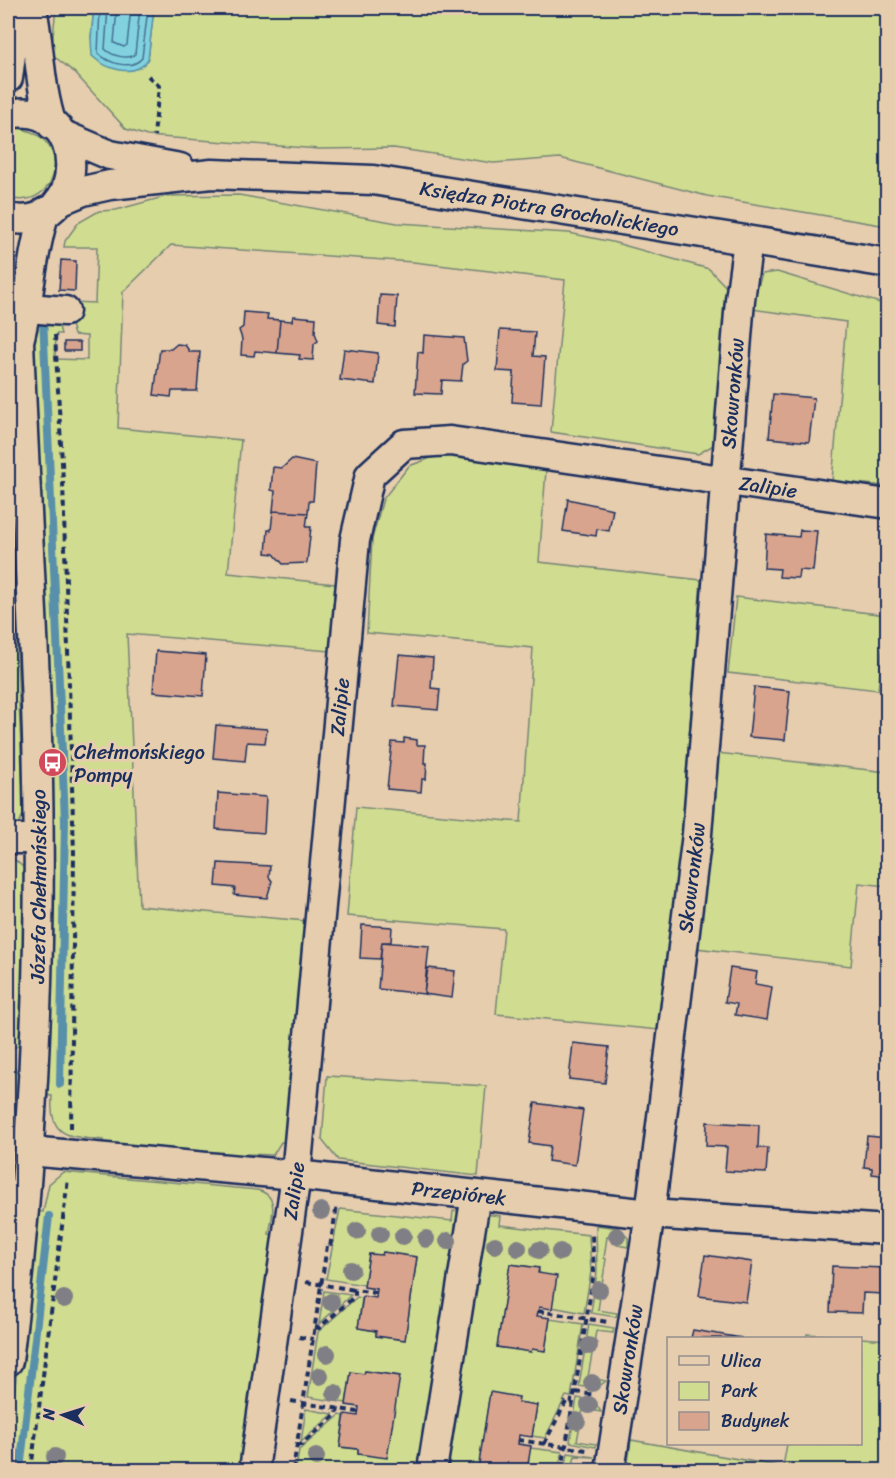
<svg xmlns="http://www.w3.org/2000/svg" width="895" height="1478" font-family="Sriracha,sans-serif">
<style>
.green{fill:#d0dc8f;stroke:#768676;stroke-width:1.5}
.water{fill:#81d1de;stroke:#5890ab;stroke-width:1.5}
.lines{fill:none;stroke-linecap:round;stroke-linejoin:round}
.shore{stroke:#447091;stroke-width:1.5}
.stream{stroke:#5890ab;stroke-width:8}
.building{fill:#d9a48e;stroke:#1b2f5e;stroke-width:1.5}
.minor-casing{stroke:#1b2f5e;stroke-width:33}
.path{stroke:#1b2f5e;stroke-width:4;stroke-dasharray:6 4.5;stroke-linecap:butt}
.minor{stroke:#e6cdae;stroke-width:28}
.tree{fill:#807f85}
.labels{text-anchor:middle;stroke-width:6;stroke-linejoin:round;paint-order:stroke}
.street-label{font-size:20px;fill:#1b2f5e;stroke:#e6cdae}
.poi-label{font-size:20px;fill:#1b2f5e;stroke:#e6cdae;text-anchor:start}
</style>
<rect width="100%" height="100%" fill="#e6cdae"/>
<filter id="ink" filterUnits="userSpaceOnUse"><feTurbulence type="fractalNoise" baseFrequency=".0167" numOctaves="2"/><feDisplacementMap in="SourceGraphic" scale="12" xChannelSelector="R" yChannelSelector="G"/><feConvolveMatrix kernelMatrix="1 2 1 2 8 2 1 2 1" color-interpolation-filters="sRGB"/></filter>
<g filter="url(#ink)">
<path class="green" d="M56,8H94L91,38L148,60L154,8H887V226L707,196L560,158L493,163L394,148L319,149L147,136L126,129L74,72L51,54Z
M14,128C76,133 61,212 8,198V131Z
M239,195L397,223L569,233L612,242L709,269L728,289L717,443L698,454L551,432L565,280L413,262L171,245L123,292L118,428L241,440L228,573L335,584L330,651L127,634L139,906L306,921L290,1143L281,1142L273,1155L245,1154L244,1162L103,1148V1140C68,1136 49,1138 52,1096L44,1095L51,769H56L57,757H50L30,334L38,320L57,319L61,334H56L55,359L87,360V336L74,335L70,321V302L95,303L97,247H64L65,241L78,223L99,211L116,210L167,196Z
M777,272L887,305V486L832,481L846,322L751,309L762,274Z
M445,453L546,470L539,562L701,580L680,858L659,1030L496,1014L504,929L347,916L356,807L521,822L533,648L367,633L372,539L383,499L409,466Z
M8,462L24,813L18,825L8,826Z
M736,597L886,615L878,690L728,673Z
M717,753L887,772V886L859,883L851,966L696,948Z
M8,854L23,867L29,879L26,1038L16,1047L8,1048Z
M8,1063C12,1065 15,1067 17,1072C25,1096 10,1192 8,1222Z
M327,1076L486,1086L478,1176L338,1160L322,1140Z
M63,1172L257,1190C280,1195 272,1217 269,1234L276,1236L241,1470H8V1448L35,1211L43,1212L49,1184Z
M340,1209L452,1221L453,1211L463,1212L425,1470H296L299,1450L340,1415L344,1416L340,1447L358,1449V1454L387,1457L399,1376L365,1371L364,1374L351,1372L346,1403L308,1397L318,1332L357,1297L362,1298L358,1328L376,1331V1336L405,1340L417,1258L383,1252L382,1255L369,1254L364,1285L326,1279Z
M485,1214L500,1216L499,1225L589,1235L591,1272L584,1313L552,1307L538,1268L510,1264L497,1347L531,1352L532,1349L545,1351L550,1319L583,1324L571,1397L566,1396L545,1438L532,1436L537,1405L518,1402L519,1397L490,1393L478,1470H440Z
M596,1225L619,1228L628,1238V1247L617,1245L618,1239L607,1237L604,1258L606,1259L598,1310L617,1313L616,1317L591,1313L597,1272Z
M324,1291L351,1295L319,1324Z
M589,1324L614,1328L613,1333L596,1331L588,1377L606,1381L595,1389L579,1386Z
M807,1334L887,1340V1470H627L631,1440L783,1467L787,1444H860V1338H806Z
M577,1398L594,1401L601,1412L583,1409L577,1441L596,1444L595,1447L570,1442Z
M306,1409L333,1414L301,1442Z
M530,1448L562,1452L559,1470H527Z
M568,1453L594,1457L575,1456L572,1470H565Z"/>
<path class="water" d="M94,8H154L148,60C134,79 106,69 92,56L91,38Z"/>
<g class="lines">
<path class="shore" d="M100,8L98,53C108,63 131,71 142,58L148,8
M108,8L105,49C112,56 128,60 135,54L140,8
M117,8L114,43L124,47L127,45L131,8"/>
<path class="stream" d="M43,317L65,821L60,1084
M20,1470L49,1216"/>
</g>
<path class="building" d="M61,260L76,261L75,291L59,290Z
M380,295L397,296L395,327L378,325Z
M244,312L268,314L267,319L280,320L277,353L255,351L254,356L241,355L242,339L239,330L243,327Z
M293,316L316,318L315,333L318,341L314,344L313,360L299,359L300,355L277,353L280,320L292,321Z
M500,330L535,332L533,356L545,357L541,404L512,402L514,372L497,371Z
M424,335L464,338L467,361L463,364L461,381L442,380L441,394L415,393L418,352L423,353Z
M64,342H80V351H64Z
M177,344L185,345L190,352H200L197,391H172L171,397L154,395L160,349H171Z
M344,349L378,353L375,384L340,380Z
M773,394L814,398L809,442L769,438Z
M292,459L316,464L313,501H309L308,513L273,511L275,491L271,490L273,467L282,468Z
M568,499L613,509L609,531L597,529L596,536L563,531Z
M273,511L308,513L306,527H311L307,563L283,564L274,554L266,553L268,530H271Z
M800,530L817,531L813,571L799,570L798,578L779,577L780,569L764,568L766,534L799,537Z
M156,651L206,655L203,696L153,692Z
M399,655L433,658L431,688L440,689L438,710L394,706Z
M754,687L790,691L785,740L749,737Z
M216,725L267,729L265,743L247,742L245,761L213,758Z
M404,738L417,740V745H425L424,763H427L426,779H422L421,792L387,789L392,742L404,743Z
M218,793L266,797L264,833L216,829Z
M218,863L270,866L269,877L272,881L267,898L234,895L235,888L216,886Z
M362,925L392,927L391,942H382L380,959L360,958Z
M382,942L429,946L424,994L378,989Z
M428,968L455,971L452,998L424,994Z
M730,968L757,972L755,984L772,987L767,1020L735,1015L737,1004L725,1002Z
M573,1043L609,1047L605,1083L569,1079Z
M535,1103L583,1110L575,1165L548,1161L550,1146L529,1143Z
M707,1122L759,1125L758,1148H768L766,1173L725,1171L727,1147L706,1146Z
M867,1136L888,1138V1176L872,1174V1168L864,1167Z
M383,1252L417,1257L405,1340L376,1336V1331L358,1328L363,1296L376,1298L377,1289L364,1287L369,1254L382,1255Z
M705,1255L752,1262L746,1302L699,1296Z
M886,1263L888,1303H884L885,1294L863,1293L862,1313L830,1312L832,1266L885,1268Z
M510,1264L539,1268L538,1273L557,1276L552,1309L539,1307L537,1316L550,1318L545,1351L532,1349L531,1352L497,1347Z
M693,1330L742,1338H691Z
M365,1371L400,1376L387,1458L358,1454V1449L340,1447L345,1414L358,1416L359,1407L346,1405L351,1372L364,1374Z
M490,1392L519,1397L518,1402L537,1405L532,1437L519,1435L518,1444L531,1446L527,1470H478Z"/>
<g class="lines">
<defs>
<g id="minor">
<path d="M32,8C40,47 39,86 52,125"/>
<path d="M8,78L13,39L24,8"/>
<path d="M8,114C93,97 89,236 8,218"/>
<path d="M63,135L110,155L180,168"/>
<path id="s1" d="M59,201L83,191L110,185L212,174L373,180L888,263"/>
<path d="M28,308L65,311"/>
<path d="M8,839H37"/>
<path id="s2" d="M29,1151L296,1175L650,1214L888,1230"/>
<path id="s3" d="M8,1361C34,1154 43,944 37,736C33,604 24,473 19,341C30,299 31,254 45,212"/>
<path id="s4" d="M254,1470L296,1175L355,540L370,475L404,444L450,441L888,504"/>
<path d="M432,1470L476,1195"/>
<path id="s5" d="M610,1470L650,1214L697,834L740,300L748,241"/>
</g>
</defs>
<use href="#minor" class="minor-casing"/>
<path class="path" d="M148,76L159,86L154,136
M55,335L63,481L74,854L71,1128
M306,1282L355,1290
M538,1311L608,1322
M315,1327L319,1328L355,1296V1290L376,1293
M299,1337L313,1339
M575,1392L595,1395
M291,1401L358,1412
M518,1440L587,1450
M544,1444L567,1400L573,1401
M297,1445H301L337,1414L338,1408
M31,1470L68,1179
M293,1470L327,1246L330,1247L337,1205
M562,1470L594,1272L592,1234"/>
<use href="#minor" class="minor"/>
</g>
<g class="tree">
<circle cx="321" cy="1211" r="9"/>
<circle cx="357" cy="1231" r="9"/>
<circle cx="380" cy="1234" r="9"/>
<circle cx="403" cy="1236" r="9"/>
<circle cx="617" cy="1236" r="9"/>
<circle cx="426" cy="1239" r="9"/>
<circle cx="448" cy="1241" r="9"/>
<circle cx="495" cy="1245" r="9"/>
<circle cx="518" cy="1248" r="9"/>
<circle cx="539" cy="1250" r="9"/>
<circle cx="560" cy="1252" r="9"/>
<circle cx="351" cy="1270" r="9"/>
<circle cx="599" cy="1290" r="9"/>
<circle cx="64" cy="1299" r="9"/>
<circle cx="331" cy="1302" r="9"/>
<circle cx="589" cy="1346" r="9"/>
<circle cx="327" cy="1354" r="9"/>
<circle cx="320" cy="1376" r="9"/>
<circle cx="592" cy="1383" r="9"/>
<circle cx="335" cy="1393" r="9"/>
<circle cx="589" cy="1405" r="9"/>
<circle cx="577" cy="1421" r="9"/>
<circle cx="55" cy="1457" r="9"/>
<circle cx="316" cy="1457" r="9"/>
</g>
</g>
<defs>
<symbol id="bus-disc" viewBox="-11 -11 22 22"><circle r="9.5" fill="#d1495b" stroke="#e6cdae"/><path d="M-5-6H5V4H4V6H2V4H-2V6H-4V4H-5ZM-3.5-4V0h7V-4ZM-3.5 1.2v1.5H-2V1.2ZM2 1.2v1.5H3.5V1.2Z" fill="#fff"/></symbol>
</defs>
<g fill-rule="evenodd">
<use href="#bus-disc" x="36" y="746" width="33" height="33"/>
</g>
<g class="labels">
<g class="street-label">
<text dy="7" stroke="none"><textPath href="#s1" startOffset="496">Księdza Piotra Grocholickiego</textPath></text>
<text dy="7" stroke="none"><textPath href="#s5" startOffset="1084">Skowronków</textPath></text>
<text dy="7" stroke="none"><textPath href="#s4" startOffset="1416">Zalipie</textPath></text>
<text dy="7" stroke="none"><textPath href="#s4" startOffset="768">Zalipie</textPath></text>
<text dy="7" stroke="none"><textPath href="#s5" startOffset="598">Skowronków</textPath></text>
<text dy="7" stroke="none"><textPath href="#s3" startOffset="476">Józefa Chełmońskiego</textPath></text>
<text dy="7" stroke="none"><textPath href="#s4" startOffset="282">Zalipie</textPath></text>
<text dy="7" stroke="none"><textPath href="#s2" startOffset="432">Przepiórek</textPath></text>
<text dy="7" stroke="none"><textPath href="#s5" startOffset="112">Skowronków</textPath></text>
</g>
<g class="poi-label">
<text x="74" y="759">Chełmońskiego<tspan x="74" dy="23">Pompy</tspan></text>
</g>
</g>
<rect width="895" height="1478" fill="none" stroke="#e6cdae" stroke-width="30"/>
<rect x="15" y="15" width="865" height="1448" fill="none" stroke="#1b2f5e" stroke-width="2" filter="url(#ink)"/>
<rect x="667" y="1337" width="195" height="108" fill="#e6cdae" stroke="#958e8e" stroke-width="1.5"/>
<rect x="679" y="1356" width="30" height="9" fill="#e6cdae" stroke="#958e8e" stroke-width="1.5"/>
<text x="721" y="1367" font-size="18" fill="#1b2f5e">Ulica</text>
<rect x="679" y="1382" width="30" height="18" fill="#d0dc8f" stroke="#958e8e" stroke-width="1.5"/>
<text x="721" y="1397" font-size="18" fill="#1b2f5e">Park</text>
<rect x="679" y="1412" width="30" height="18" fill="#d9a48e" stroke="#958e8e" stroke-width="1.5"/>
<text x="721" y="1427" font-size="18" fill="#1b2f5e">Budynek</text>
<g transform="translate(63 1415) rotate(273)" stroke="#e6cdae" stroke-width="4.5" paint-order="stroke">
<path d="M0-4.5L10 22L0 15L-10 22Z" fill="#1b2f5e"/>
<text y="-9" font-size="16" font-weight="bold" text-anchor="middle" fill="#1b2f5e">N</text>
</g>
</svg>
